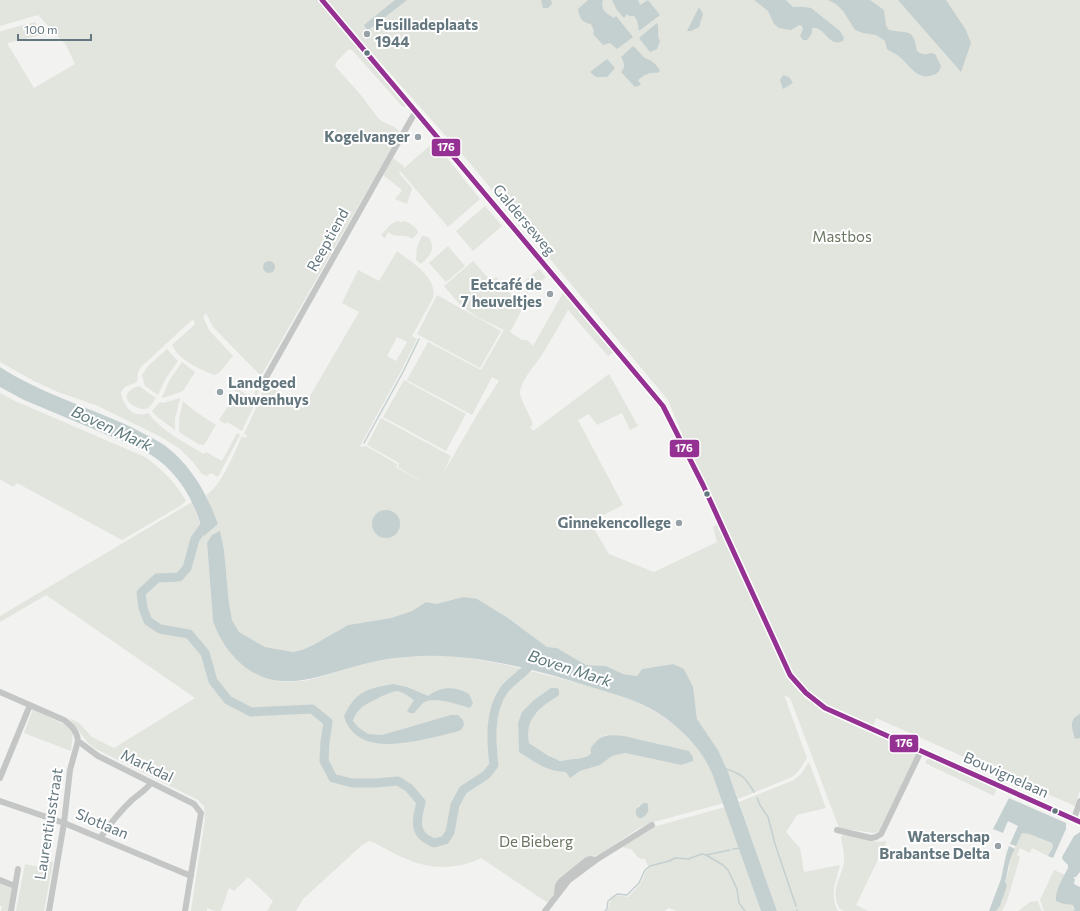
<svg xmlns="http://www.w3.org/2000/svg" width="1080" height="911" font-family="Commissioner,sans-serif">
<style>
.green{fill:#e2e4de;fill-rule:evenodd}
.water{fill:#c4d0d0}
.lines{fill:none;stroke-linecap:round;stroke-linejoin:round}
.stream{stroke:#c4d0d0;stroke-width:1.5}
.river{stroke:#c4d0d0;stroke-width:9}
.minor{stroke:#c4c6c6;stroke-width:6}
.bus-1-casing{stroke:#fff;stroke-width:8}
.bus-1{stroke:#953192;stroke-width:5}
.poi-dot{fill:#96a2a7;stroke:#fff;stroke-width:1.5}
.bus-dot{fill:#64777f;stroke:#fff;stroke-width:1.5}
.labels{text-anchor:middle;stroke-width:4;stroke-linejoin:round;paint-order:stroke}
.poi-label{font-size:15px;font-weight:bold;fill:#64777f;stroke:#fff;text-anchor:end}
.street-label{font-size:15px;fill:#64777f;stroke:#fff}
.park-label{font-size:15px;fill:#6a7662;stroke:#fff}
.water-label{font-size:16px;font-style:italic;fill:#5f7a7c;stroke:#fff}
.line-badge{stroke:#fff;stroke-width:1.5}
.badge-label{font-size:11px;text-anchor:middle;font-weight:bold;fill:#fff}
</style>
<rect width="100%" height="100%" fill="#f2f2f0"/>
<path class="green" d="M0,0H1080V714L1076,716L1072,730L1074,736L1080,738V790L1075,806L876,718L871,732L918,753L879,831L874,833L839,828L790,698L784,695L807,758L798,772L792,777L738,799L728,772L718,750L697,719L696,707L673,664L642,669L637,676L623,674L606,666L586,665L557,648L547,647L508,618L463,597L436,604L426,602L412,611L391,618L348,625L315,644L302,650L293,652L265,647L239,632L232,620L229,603L224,550L220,532L207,544L213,621C223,649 244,672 273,680C300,687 328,674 353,667C369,662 386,659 403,657C455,650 508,665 558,678C600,689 646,699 679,729C690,739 701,751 708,764C715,776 718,790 724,803L650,823L639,828L599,855L591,856L562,877L557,891L548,903L481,858C475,862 468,863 461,865C427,872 404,859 375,843L369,841L361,846L303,899L296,911H267L273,901L248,877L234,891L229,888L221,911H215L207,908V911H191L205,819L204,806L198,800L96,749L88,743L69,718L79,723L92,737L114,748L195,698L46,595L0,622V616L192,502L204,535L218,524L206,495C222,485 234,453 242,436L246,438L247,435L244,434L251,419L266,384L303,408L359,312L342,303L358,270L379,281L397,251C411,262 438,277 433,298L412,336L417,339L401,371L360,446L362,447L366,446L397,464L396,467L430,486L398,467L399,463L367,445L381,418L451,456L442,475L480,410L499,381L492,377L472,415L407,380L428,342L481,370L504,330L479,318L461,306L444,286L473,261L490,280L487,283L496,277L523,308L510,332L522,340H527L533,346L564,291L615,351L608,356L568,310C560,324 552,339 543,353C537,363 520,381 520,393C520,398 531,418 533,424L530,427L533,431L609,374L638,426L630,430L622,413L597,425L589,414L578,420L623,505L590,522L609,554L654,572L717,542L713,527L719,523L668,400L468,161L357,36L352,41L401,99L406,105V107L402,106L352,50L349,49L337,61L335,66L360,94L379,119C385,125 397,125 400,133L261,376L213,327L206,313L203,317L209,330L233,356L219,373L214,375C199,369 180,361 172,345L193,326L195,324L193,319L141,367L138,372L137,382L125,387L121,392C123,406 133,419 148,413C162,431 185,443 204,454L206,452L222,461L237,433L240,435L218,477L211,473L207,476L202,474L193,462L180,449L161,437L98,406L58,392L34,381L0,362V33L1,31L35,22L41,35L7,43L34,88L75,64L66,45L38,15L0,26ZM397,337L407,342L396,361L387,356ZM399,520V529L391,537L383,538ZM559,695C539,709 526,716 529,743L556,760L565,761L588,756L605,735C624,735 678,746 693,757L681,765L625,753L612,756L600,765L580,771L574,775L519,752L518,723ZM640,805L645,816L639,818L636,809Z
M434,142L480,199L448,227L400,171L399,173L412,188L407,204L395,199L398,195H399L402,190L383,175L393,158L404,166L403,169Z
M485,206L502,226L473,251L456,231Z
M397,221L402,222L404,221C409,223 417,226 418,233L412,239C404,233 396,239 388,232L385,238L381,235L390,225Z
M422,236L428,237C437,248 430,256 421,264L416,260L417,247Z
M448,246L465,266L446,282L429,263Z
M539,269L546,277L527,293L520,285Z
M437,295L501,331L480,368L417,334Z
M167,349L173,356L178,361L166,378L158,395L145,386L142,375L148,366Z
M182,362L195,372L183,391L163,398L162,397L169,381Z
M404,380L466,414L446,451L383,417Z
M258,382C261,398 248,416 242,431L227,422L225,424L219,420L237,392L231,388L233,386L253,399Z
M139,386L156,398C153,402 151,406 148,408C138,413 111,395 139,386Z
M0,393L15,401L145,457C162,469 176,483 186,501L180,506L122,540L17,483L13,487L0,479Z
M180,398L175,419V430L156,416L152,411L160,402L163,403Z
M183,401L196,412L216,425L204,445L198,444L179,432V419Z
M33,709L71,728L73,733L71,751L24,733Z
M928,758L997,788L994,796L925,763Z
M809,762L826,808L797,815L786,832L800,848L804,872L840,865C836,882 829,894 838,911H777L739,802L794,780L801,774Z
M725,807L761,911H676L675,910L668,908L665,911H607C614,897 605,893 628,897C632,892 638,888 641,882C645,877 644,872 649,868L645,859C637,859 636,854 631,849L625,848L621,846L653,827Z
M1022,833L1029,834L1052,843L1053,847L1048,856L1032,848L1030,853L1020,848L1017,855L1020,857L1007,901L1002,911H996L1000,906L1007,886L1005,882L1009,869L1011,855Z
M843,834L878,842L887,841L856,905L868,911H844L840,909C829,891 841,880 844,862C845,854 842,844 841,837Z
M47,861L53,862L44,911H16L25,864L45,868Z
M1054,870L1065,875L1057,891L1064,904L1073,905L1075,909L1073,911H1044L1040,900Z
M0,879L14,883L8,911H1L2,906H0Z
M1037,901L1038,902L1042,911H1018L1030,902Z"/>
<path class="water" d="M395,0H407L367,31L364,25Z
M541,0H551L552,4L548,8H543Z
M588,0H603C600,10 606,13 614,18L616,16L633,37L617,49L610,43L603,45L593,34L594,31L591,24C581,22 580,18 578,9Z
M612,0H638L640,5L648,0L660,15L639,31L637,20L634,16H629L627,14L624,18L617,10Z
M754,0H786L793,7H804L811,8L840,31L844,38L843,41C828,48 825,26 812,28C813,33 810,37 807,40H803L800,36L803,29L802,26L799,25L791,30L779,28L774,24L768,11Z
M828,0H870L884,10L886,26L889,30C910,34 913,28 917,51C922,55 925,55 931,53L935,54L941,66C940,71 937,74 933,75C918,81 910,66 901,58C897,54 892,53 887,49L885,41L876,35L863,33L855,30L843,11L836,4Z
M898,0H946L966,30L971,43L961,72Z
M699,7L703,14L699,27L691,31H687Z
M657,23C660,29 656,35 660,41L657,49L650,52L639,38Z
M633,46C637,49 641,55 645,58C652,61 656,63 660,71L657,73C649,72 644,75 638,80L641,85L635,87L621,72C626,67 624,62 621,57Z
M607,59L615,68L607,77H596L590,72Z
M783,75L789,77L793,83L783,89L780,80Z
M263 267a6 6 0 1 1 12 0a6 6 0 1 1-12 0Z
M0,367C40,393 88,407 131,427C146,435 163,442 175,454C196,474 208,497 218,524L204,536C194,498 177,468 141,449L24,400L0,387Z
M372 524a14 14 0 1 1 28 0a14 14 0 1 1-28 0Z
M220,531L224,550L229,603L232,620L239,632L265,647L293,652L302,650L315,644L348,625L391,618L412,611L426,602L436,604L463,597L477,599L508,618L547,647L557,648L586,665L606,666L623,674L637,676L642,669L673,664L684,669L693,687L697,719L718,750L728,772L777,911H761L712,773C701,748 681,728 658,713C638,700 614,694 591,687C533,669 468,651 407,657C389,658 370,662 353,667C327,674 301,685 273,680C244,674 222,648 213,621L207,543L212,535Z
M393,684L407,687L428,696C441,686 455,686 469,694L473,703L470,708C459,705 433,695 423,703C420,706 417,710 414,713H410L407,711L414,700C409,697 404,692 397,691C391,691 365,704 361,708C357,712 354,716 353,721L358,727L368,734L382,735L451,715H458L463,720L464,725L461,730L456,732C423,739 357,762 344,716C357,690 367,689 393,684Z
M551,688H557L559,690V695C540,708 525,717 529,743L549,756L560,761L581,758L588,756L591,753C590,749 591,747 594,744C602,733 613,735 624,736L689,751L693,757V761L681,765L625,753L612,756L600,765L580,771L570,778L566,772C545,771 537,763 519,752L518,723L522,712L534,700Z
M1080,714V738L1075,739C1072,730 1068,719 1080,714Z
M1009,798L1066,823V829L1053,858L1048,856L1053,847L1052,843L1029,834L1022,833L1016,846L1010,844L1018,826L1008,821L1003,833L993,829Z
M644,803H647C650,810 648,814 642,818H639L636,815V809Z
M1080,832V872L1076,877H1074V879H1075L1074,884L1080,887V911H1073L1075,909L1073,905L1064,904L1056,901C1055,890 1063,878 1068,868V865L1063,860L1062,857L1074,836Z
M1009,846L1015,849C1009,857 1008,872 1005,882L1007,886L1000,906L996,911H989L1001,879L1006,855Z"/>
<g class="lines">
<path class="stream" d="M364,443L403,372L419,339
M726,769C742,774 745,777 754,792
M757,798L760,805L768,817L775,844L796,906
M733,849L741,848
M706,855L723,865L728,870L737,889L739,903L745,911
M797,910V911
M605,911L607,909L608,901L617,894L627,895L639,883L645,870L650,866L669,861L675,858L688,859L702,854L706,855L730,850"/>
<path class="river" d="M208,521L195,539L187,568L179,577L157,578L141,593L143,608L148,621L160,629L189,634L205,653L213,681L228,700L251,712L312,709L328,722L325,742L324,761L333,778L352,783H376L398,781L409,788L421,802C419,812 414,825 421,834C423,838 430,841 434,843L445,840L450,832L455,805L463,790L486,775L494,765C491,740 489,711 504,690C509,683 516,679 522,673C526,670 529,666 533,662"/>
<path class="minor" d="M322,0L663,406L703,485L790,675C800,689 810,698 825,708L1080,822
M264,381L413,116L417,112
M0,692L64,720C72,726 77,731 78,741L98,756L194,804L201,813L185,911
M0,778L30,705
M0,801L64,823L191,876
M1074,819L1080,801
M837,830L871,838L876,837L881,834L921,751
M100,838C110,824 120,811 132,800C139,794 146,790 151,783
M0,880L15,886
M557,893L558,885L561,881L587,860L590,859L596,860
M11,911L18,869
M49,911L64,823L70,770L78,741
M545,911L569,880L596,860L652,825"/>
<defs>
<path id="bus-1" d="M322,0L663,406L703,485L790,675L806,693L825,708L1080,822"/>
</defs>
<use href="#bus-1" class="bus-1-casing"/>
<use href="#bus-1" class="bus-1"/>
</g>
<g class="poi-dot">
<circle cx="367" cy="34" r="4"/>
<circle cx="418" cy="137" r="4"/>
<circle cx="550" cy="294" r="4"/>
<circle cx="220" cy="392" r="4"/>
<circle cx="679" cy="523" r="4"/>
<circle cx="998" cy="846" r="4"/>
</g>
<g class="bus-dot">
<circle cx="367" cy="53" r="3.5"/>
<circle cx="707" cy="494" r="3.5"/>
<circle cx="1055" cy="811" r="3.5"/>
</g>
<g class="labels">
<g class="poi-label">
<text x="375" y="30" text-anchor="start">Fusilladeplaats<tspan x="375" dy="17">1944</tspan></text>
<text x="410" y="142">Kogelvanger</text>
<text x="542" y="290">Eetcafé de<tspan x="542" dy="17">7 heuveltjes</tspan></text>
<text x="228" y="388" text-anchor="start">Landgoed<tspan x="228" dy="17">Nuwenhuys</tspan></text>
<text x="671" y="528">Ginnekencollege</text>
<text x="990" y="842">Waterschap<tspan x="990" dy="17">Brabantse Delta</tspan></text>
</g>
<g class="street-label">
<text transform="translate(524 220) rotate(50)" y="5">Galderseweg</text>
<text transform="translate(328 240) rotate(-61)" y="5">Reeptiend</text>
<text transform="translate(147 766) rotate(26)" y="5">Markdal</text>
<text transform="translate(1006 775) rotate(24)" y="5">Bouvignelaan</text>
<text transform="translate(49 824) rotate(-81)" y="5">Laurentiusstraat</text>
<text transform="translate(102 824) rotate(23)" y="5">Slotlaan</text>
</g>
<g class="park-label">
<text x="842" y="242">Mastbos</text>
<text x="536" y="847">De Bieberg</text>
</g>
<g class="water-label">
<text transform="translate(112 428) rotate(25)" y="6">Boven Mark</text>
<text transform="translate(570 668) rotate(18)" y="6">Boven Mark</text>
</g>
</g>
<g class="line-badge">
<rect x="431" y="138" width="30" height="19" rx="4" fill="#953192"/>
<rect x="669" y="439" width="31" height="19" rx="4" fill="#953192"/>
<rect x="889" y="734" width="30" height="19" rx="4" fill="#953192"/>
</g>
<g class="badge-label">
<text x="446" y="151">176</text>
<text x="684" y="452">176</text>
<text x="904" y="747">176</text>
</g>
<path d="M18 34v6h73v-6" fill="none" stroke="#64777f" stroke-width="2"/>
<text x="24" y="34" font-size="12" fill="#64777f" stroke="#ffffff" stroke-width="3" paint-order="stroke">100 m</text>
</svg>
